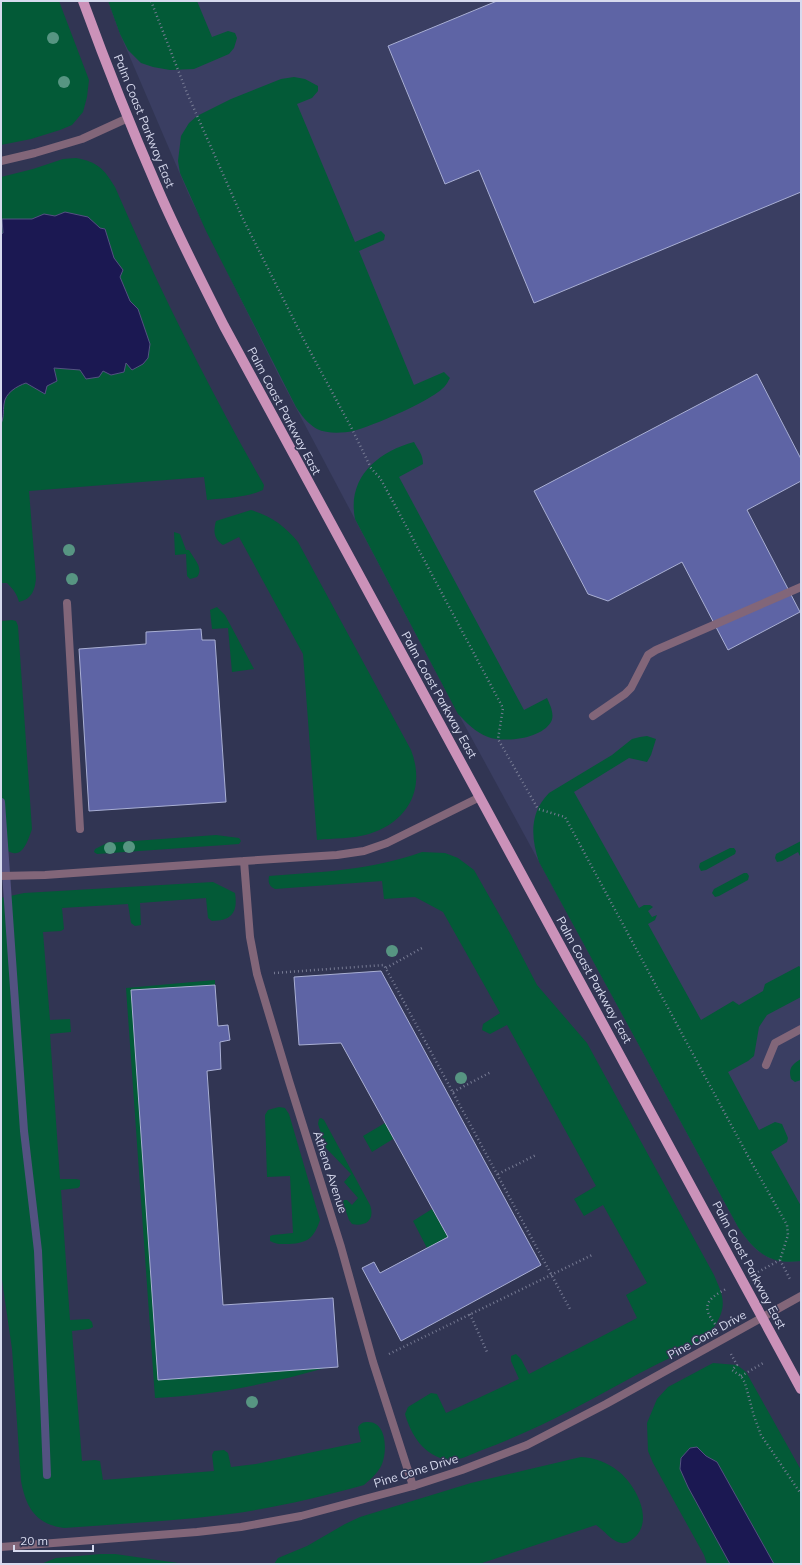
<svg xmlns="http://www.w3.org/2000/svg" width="802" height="1565" font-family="Mulish,sans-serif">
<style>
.built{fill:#3a3e62}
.green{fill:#035a37}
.water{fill:#1b1852;stroke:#535281}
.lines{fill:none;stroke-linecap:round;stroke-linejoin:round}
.stream{stroke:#535281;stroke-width:8}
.building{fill:#5e64a5;stroke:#a9afd4}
.path{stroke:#777b94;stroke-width:2.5;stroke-dasharray:1 3;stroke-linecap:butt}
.lane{stroke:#826679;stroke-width:8}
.street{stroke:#826679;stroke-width:8}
.primary{stroke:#cb92b9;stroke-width:10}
.tree{fill:#579582}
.labels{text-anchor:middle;stroke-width:3;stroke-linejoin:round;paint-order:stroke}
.street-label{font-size:12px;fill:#d7daee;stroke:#313553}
</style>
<rect width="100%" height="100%" fill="#313553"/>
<path class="built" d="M108,1H801V1261L787,1262L769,1258L758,1251L749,1242L738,1227L446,691L278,374L189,195L120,34Z"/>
<path class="green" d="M1,1H59L89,80L87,97L83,112L72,125L60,130L31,139L1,145Z
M108,1H197L212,37L228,31L235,33L237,38L234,48L229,54L194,69L170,70L153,67L141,63L128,50L120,34Z
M294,77L305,79L318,86V91L312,98L297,104L355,242L381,231L385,235L384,240L359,251L414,385L444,372L450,378C448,381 447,384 445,386C435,399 371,427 353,431C343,433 327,434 317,429C308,424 301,415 296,407L206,231L180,173L178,161L181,136L189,123L197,116L231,99L281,79Z
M76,158C98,162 104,169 115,187C159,289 209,389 264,485L263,490C246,498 225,498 207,500L204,477L29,491L36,578C35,590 32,599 19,602C17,594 13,589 7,583H1V424C4,417 3,412 4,405C5,393 17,386 26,383L45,393L54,368L103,371L126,363L132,370L149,344L138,309L130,301L120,277L123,270L114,258L105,229L100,228L88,217L65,212L55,216L44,214L32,219H3V233L1,234V177L33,169L63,159Z
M414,442C418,450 423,454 423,464L399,477L524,710L547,698C550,705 555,714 551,722C541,739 504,743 488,737C475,732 467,723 458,714L355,519C347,478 377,452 414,442Z
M251,510C271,516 285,526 298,542L411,750C426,789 408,822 369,834C353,839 333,838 317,840L303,654L239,537L223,545C214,539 213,532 216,521Z
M174,532L180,534L186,550H189C194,559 204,568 197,577L190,579L187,576L186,554L175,555Z
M217,607L225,615L254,669L232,672L228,628L212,629L210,610Z
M12,620L16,621L18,626L32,829C29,837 24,856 13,853C9,852 4,849 1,847V621Z
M647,736L656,739L651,755L647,762L629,758L574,792L639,908L644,905H650L653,907L648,911L652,917L657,915L655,920L648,924L701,1020L733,1001L739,1005L763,991L765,984L799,966L801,968V997L767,1015L759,1027L754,1056L748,1061L728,1072L759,1130L775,1122L782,1124L788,1138L787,1142L771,1152L801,1206V1261C769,1265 755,1252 738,1227L539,862C531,838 529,813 549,793L612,755L632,739L640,737Z
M216,835L239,838L241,841L239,844L97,854L94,852L95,849L107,843Z
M801,841V858L798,852L782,861L777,862L775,858L776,854Z
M730,848H734L736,851L735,854L706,870L701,871L699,867L700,863Z
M422,852L445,853L458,858L474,870L511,935L537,985L587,1043L714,1275C722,1294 728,1304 716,1324C713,1329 706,1335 701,1339C682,1353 659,1363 638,1374C587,1402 537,1430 482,1450C472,1454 459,1461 448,1460C424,1456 411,1435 405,1414L408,1407L431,1393L437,1394L446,1413L519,1379L511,1361V1356L516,1354L521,1359L529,1374L637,1318L626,1295L647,1283L603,1205L584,1216L574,1199L596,1186L507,1025L490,1034L482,1030L483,1024L500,1013L443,912L415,897L384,899L382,881L275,889C269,886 268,883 269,876C322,872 372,870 422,852Z
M744,873H747L749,876L748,880L719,896L715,897L712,893L714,889Z
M213,882L235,893C238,912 232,921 212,921L208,918L206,898L140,903L141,925L135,926L131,923L128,904L62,908L64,929L61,931L43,932L50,1020L70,1019L71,1032L50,1034L60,1179H76L80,1180V1186L78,1188L61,1190L70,1320L89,1319L92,1322L93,1327L89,1329L72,1331L82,1461L95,1460L100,1461L103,1480L214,1471L212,1455L214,1451L224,1450L228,1453L231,1467L256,1464L361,1442L358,1427C361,1423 363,1422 368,1422C386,1422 387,1448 383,1461C381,1470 371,1479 364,1485C320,1497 275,1508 230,1514C175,1521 119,1524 64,1528C35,1524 26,1507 21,1481L12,1349L1,1273V898L24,893Z
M215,980V985L131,990L158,1380L325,1368C269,1384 212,1395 155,1398L126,988Z
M801,1059V1080L795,1082L791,1079C788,1069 792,1064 801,1059Z
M279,1107L285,1108L289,1114L320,1220C314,1238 308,1243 289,1244C282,1244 277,1245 270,1241V1236L273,1235L293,1233L290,1176L267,1177L265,1115L268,1110Z
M321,1118L324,1120L370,1205C375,1219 367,1227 352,1224L349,1220L343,1203L344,1200H347L352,1205L358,1198L344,1182L351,1174L326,1148L318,1124L319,1119Z
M385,1123L393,1139L372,1152L363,1136Z
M432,1209L448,1237L427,1248L413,1221Z
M713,1363L737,1365L746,1372L801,1470V1564H774L717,1462L706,1456L688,1487L730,1564H707L704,1555L653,1463L648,1451L647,1423L657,1399L668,1387Z
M581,1457C595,1458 607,1462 618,1471C635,1484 655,1520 634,1538C630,1541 627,1544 621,1543C611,1541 604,1530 596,1525L479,1564H274L278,1558L307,1546L345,1524L360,1517L471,1483Z
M101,1554H115L185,1564H41L56,1558Z"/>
<path class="water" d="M65,212L88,217L100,228L105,229L114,258L123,270L120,277L130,301L138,309L150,344L148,358L143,364L132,370L126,363L124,372L111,375L103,371L99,377L86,379L80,370L54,368L57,381L47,386L45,394L26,383C17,386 5,393 4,404C3,412 4,417 1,424V234L3,233L2,219H32L44,214L55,216Z
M697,1447L706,1456L717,1462L774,1564H730L688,1487L680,1469L681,1458L690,1448Z"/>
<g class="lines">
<path class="stream" d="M1,802L24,1131L38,1251L47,1475"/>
</g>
<path class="building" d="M497,1H801V192L534,303L479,170L445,184L388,46Z
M757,374L801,459V481L747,510L800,612L728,650L682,562L608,601L588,594L534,491Z
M201,629L202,640H215L226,802L89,811L79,649L146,644V632Z
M381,971L541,1265L401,1341L362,1268L374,1262L380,1273L448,1237L341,1043L299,1045L294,977Z
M215,985L218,1026L228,1025L230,1040L220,1042L221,1069L207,1071L223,1305L333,1298L338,1367L158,1380L131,990Z"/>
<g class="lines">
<path class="path" d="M151,1L187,93L242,217L305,342L352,429L371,468L380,478L397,509L503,708L498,739L538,809L565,817L749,1158L787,1225L788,1235L780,1260L758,1272
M386,968L422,948
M274,973L384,965L571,1311
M453,1092L491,1072
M498,1174L536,1155
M780,1260L791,1281
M470,1314L487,1352
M715,1324C701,1306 707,1299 726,1289
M389,1354L592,1255
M731,1354L737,1365L732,1370L741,1376L745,1383L754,1416L761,1435L801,1494
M741,1376L765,1362"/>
<path class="lane" d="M1,161L35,153L82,139L128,118
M67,603L80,829
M593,716L625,694L631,688L648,655L656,650L801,587
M244,861L250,937L257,974L289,1081L341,1247L373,1362L413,1486
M1,876L45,875L244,861L337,855L364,851L387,843L480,797
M766,1065L775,1043L801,1029"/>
<path class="street" d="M1,1547L197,1532L241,1527L301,1516L413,1486L462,1470L527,1445L606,1404L801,1296"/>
<path class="primary" d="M83,1C106,64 130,125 157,187C177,234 201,280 224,326L801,1389"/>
</g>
<g class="tree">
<circle cx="53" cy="38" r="6"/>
<circle cx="64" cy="82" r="6"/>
<circle cx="69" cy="550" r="6"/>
<circle cx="72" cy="579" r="6"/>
<circle cx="129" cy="847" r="6"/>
<circle cx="110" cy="848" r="6"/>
<circle cx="392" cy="951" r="6"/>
<circle cx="461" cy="1078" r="6"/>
<circle cx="252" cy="1402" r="6"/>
</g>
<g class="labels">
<g class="street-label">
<text transform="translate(144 121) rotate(68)" y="4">Palm Coast Parkway East</text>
<text transform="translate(284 411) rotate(62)" y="4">Palm Coast Parkway East</text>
<text transform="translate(439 695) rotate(61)" y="4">Palm Coast Parkway East</text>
<text transform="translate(594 980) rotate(61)" y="4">Palm Coast Parkway East</text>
<text transform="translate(330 1172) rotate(72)" y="4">Athena Avenue</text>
<text transform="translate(749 1265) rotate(62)" y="4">Palm Coast Parkway East</text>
<text transform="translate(707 1335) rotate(-29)" y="4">Pine Cone Drive</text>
<text transform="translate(416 1471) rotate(-17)" y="4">Pine Cone Drive</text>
</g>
</g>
<rect width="802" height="1565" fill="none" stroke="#d7daee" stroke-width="4"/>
<path d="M14 1545v6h79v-6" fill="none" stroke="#d7daee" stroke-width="2"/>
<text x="20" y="1545" font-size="12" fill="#d7daee" stroke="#313553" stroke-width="3" paint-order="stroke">20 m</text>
</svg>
